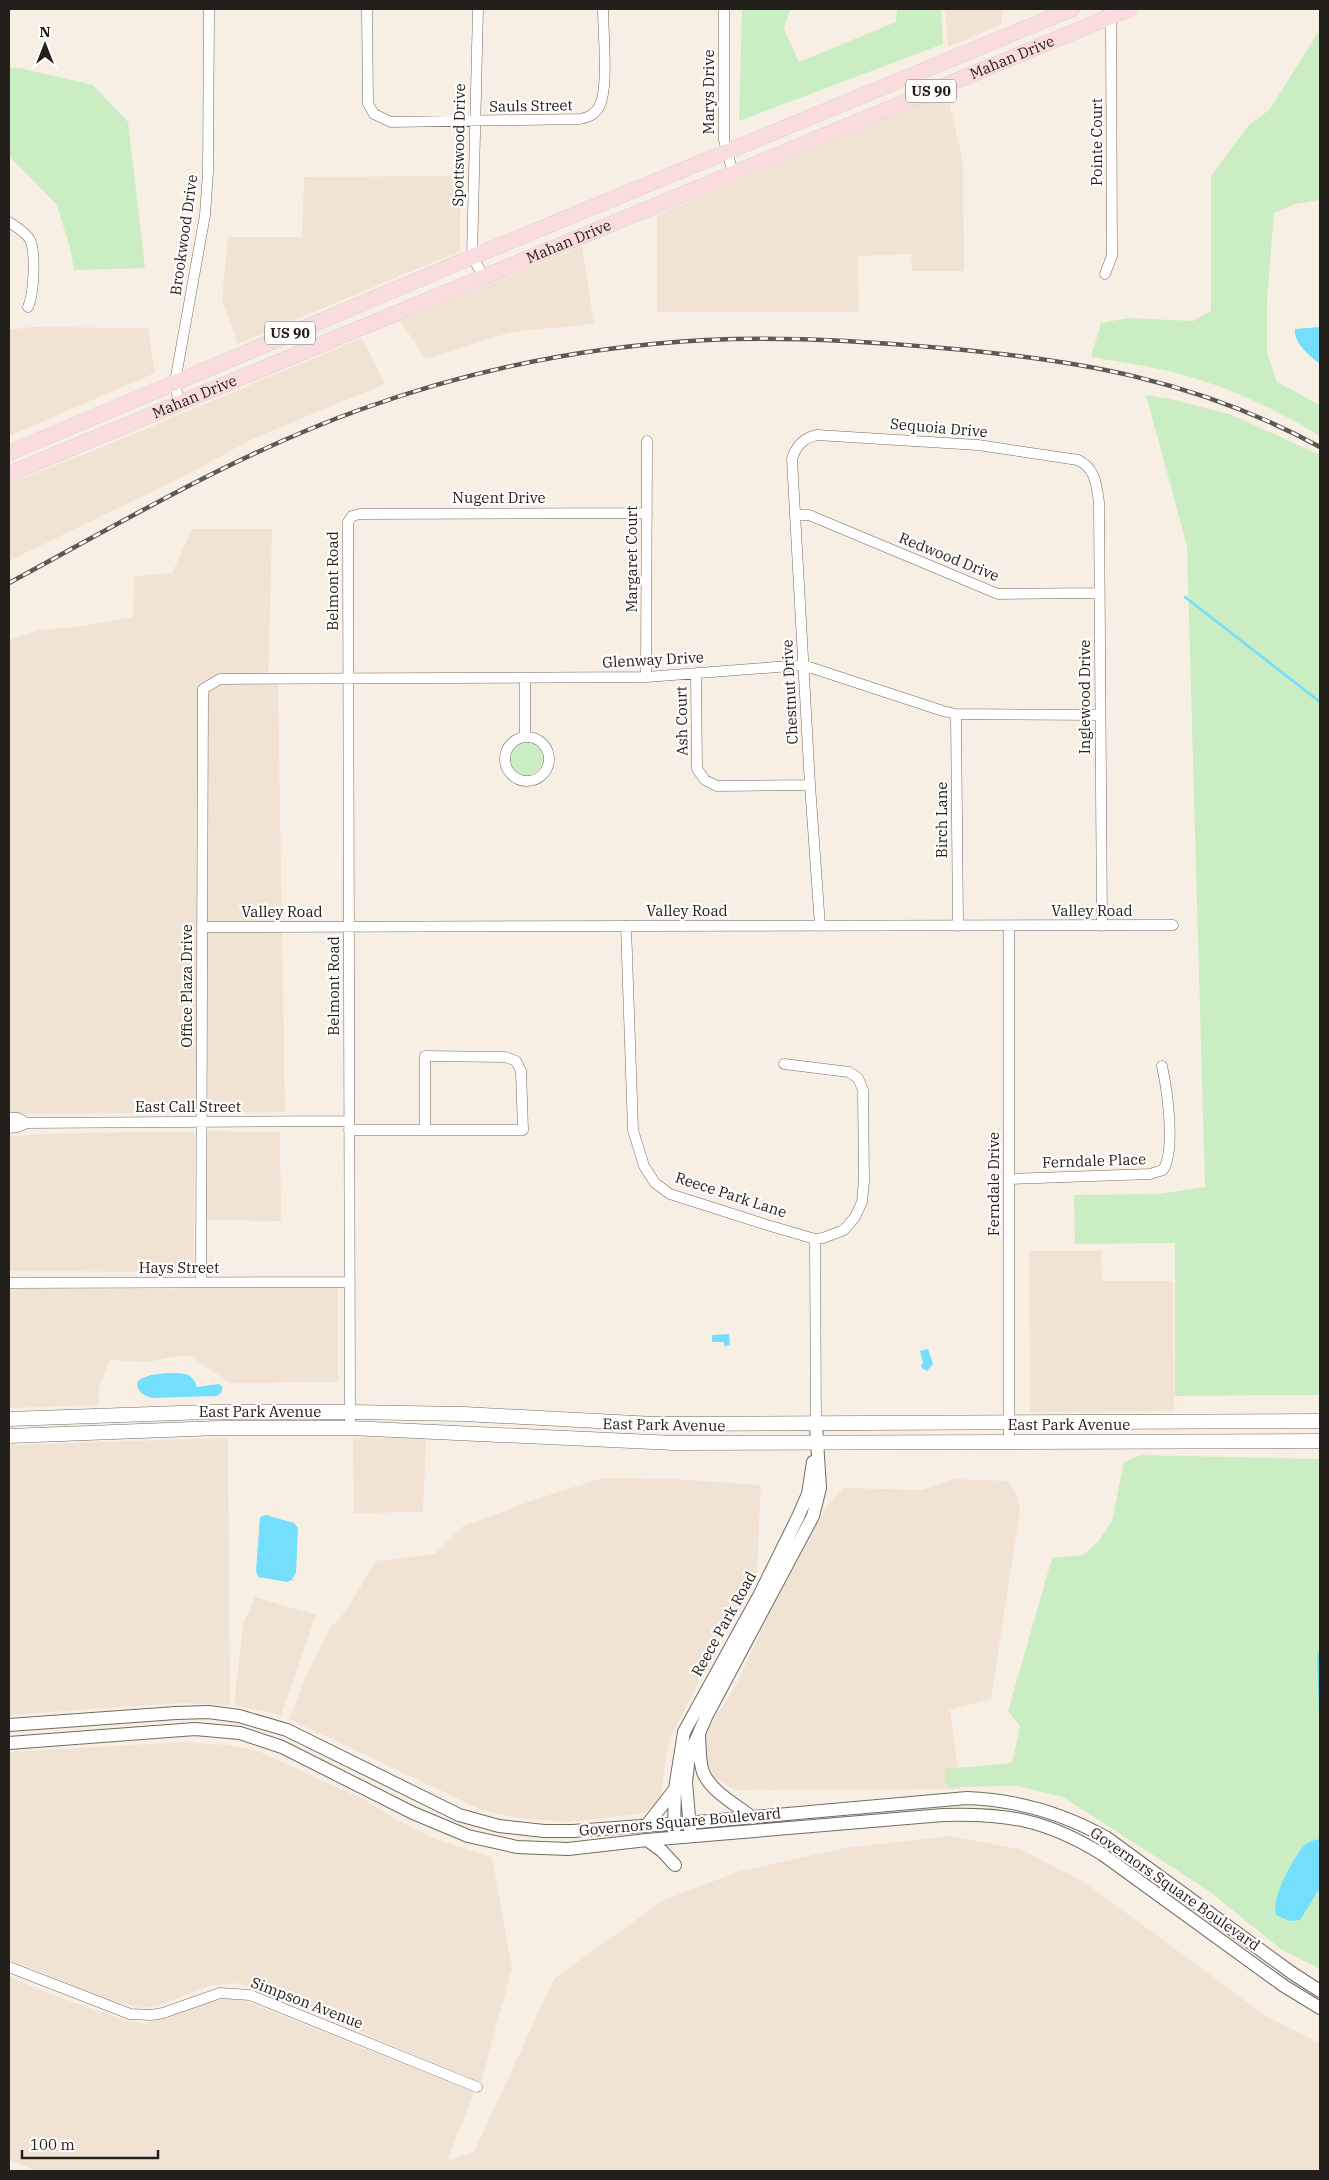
<svg xmlns="http://www.w3.org/2000/svg" width="1329" height="2180" font-family="'IBM Plex Serif',serif">
<style>
.built{fill:#f0e3d3}
.green{fill:#cbedc3}
.water{fill:#74defd}
.lines{fill:none;stroke-linecap:round;stroke-linejoin:round}
.stream{stroke:#74defd;stroke-width:2.5}
.minor-casing{stroke:#736b62;stroke-width:11}
.tertiary-casing{stroke:#736b62;stroke-width:14}
.secondary-casing{stroke:#736b62;stroke-width:15}
.primary-casing{stroke:#d3d2d2;stroke-width:16}
.minor{stroke:#fff;stroke-width:10}
.tertiary{stroke:#fff;stroke-width:12}
.secondary{stroke:#fff;stroke-width:14}
.primary{stroke:#fbdcdd;stroke-width:15}
.rail-casing{stroke:#5c5852;stroke-width:4.5}
.rail{stroke:#fffdfb;stroke-width:2.5;stroke-dasharray:8;stroke-linecap:butt}
.labels{text-anchor:middle;stroke-width:4.5;stroke-linejoin:round;paint-order:stroke}
.shield{fill:#fffdfb;stroke:#65625f;stroke-width:1}
.shield-label{font-size:14px;font-weight:bold;fill:#23201c}
.street-label{font-size:15px;fill:#23201c;stroke:#fffdfb}
</style>
<rect width="100%" height="100%" fill="#f7efe4"/>
<path class="built" d="M945,9H1002V24L948,47Z
M947,93L963,162L964,271H912L911,254L858,256L859,312H657V215Z
M461,176L460,251L238,344L222,300L228,237H302L304,177Z
M582,246L594,324L511,332L426,359L400,321Z
M32,327L148,328L155,373L9,436V330Z
M362,338L385,384L250,440L192,472L9,561V484L90,452Z
M192,529H272L268,685H278L285,1112L9,1114V640L39,630L77,627L133,617L134,576L172,573Z
M208,1131L280,1132L281,1221L206,1220V1134Z
M192,1132L195,1135L193,1270L191,1272L9,1271V1136L65,1133Z
M1029,1251H1101L1102,1281H1173L1174,1411L1030,1412Z
M338,1288V1382L230,1383L190,1356L170,1357L150,1362L110,1360L99,1387V1405L9,1408V1289Z
M353,1437L426,1439L423,1512L354,1513Z
M228,1438L230,1705L180,1703L9,1715V1445Z
M602,1478L672,1479L761,1485L757,1572L736,1609L671,1736L667,1750L661,1797L646,1813L569,1822L524,1819L484,1811L289,1719L307,1673L330,1628L346,1611L376,1561L435,1554L462,1527L528,1502Z
M955,1479L1008,1481L1017,1494L1020,1510L991,1699L950,1710L961,1789L735,1790L714,1777L704,1759L705,1732L734,1689L774,1605L826,1507L844,1488L922,1490Z
M255,1597L316,1615L281,1715L234,1705L243,1624Z
M184,1742L226,1745L258,1751L365,1800L397,1820L435,1839L492,1858L512,1968L481,2082L251,1987L234,1983L209,1986L157,2006L142,2008L107,1999L9,1959V1752Z
M950,1836L1020,1849L1083,1881L1264,2015L1320,2043V2171H37L9,2160V1976L47,1993L125,2020L145,2024L212,2001L228,1999L243,2000L474,2092L447,2161L474,2152L554,1979L662,1901L737,1872L845,1848Z"/>
<path class="green" d="M742,9H790L784,29L799,62L896,22L897,9H941L943,44L739,121Z
M1320,29V200L1295,204L1274,213L1267,301V353L1277,382L1320,405V436C1271,406 1216,381 1159,369C1136,364 1113,361 1091,357L1101,323L1128,318L1193,321L1211,311V176L1248,126L1270,109Z
M9,68H20L93,85L128,122L145,268L74,270L71,251L57,205L9,156Z
M1146,395L1171,399L1232,415L1320,455V1395L1175,1396V1243L1075,1244L1074,1195L1158,1194L1205,1187L1187,546Z
M507 758a18 18 0 1 1 36 0a18 18 0 1 1-36 0Z
M1141,1455L1320,1459V1969L1282,1950L1209,1891L1063,1797L1017,1786L947,1787L945,1769L1012,1763L1020,1726L1008,1711L1052,1558L1083,1555L1098,1542L1112,1521L1124,1462Z"/>
<path class="water" d="M1320,327V364C1310,356 1293,343 1295,329Z
M729,1334L730,1345L724,1346V1342H712V1335Z
M928,1349L933,1364L927,1371L922,1368L921,1365L923,1363L920,1351Z
M166,1373C181,1373 192,1371 197,1387L219,1384L223,1387L221,1393L217,1396L152,1398C143,1395 138,1393 137,1383L140,1379L151,1375Z
M266,1515L294,1523L298,1528L296,1572L292,1580L287,1582L258,1577L256,1571L260,1517Z
M1320,1649V1743L1317,1656Z
M1320,1839V1888L1300,1920L1290,1921L1276,1915C1271,1899 1292,1860 1303,1847C1308,1842 1313,1840 1320,1839Z"/>
<g class="lines">
<path class="stream" d="M1185,597L1320,702"/>
<defs>
<path id="minor" d="M367,9L368,104L374,114L391,122L580,119C589,117 594,115 599,107C609,90 603,31 603,9
M478,9L472,257L485,278
M724,9V140L733,173
M9,222C16,227 26,232 30,240C36,253 34,294 28,307
M1105,274L1112,256L1111,16L1109,9
M179,404L175,382L205,215L208,172L209,9
M795,515H809L998,594L1099,593
M696,673L697,769L705,780L717,786L810,785
M646,677L647,441
M956,714L958,926
M525,737V678
M505 759a22 22 0 1 1 44 0a22 22 0 1 1-44 0Z
M626,926L633,1130L644,1166L655,1183L670,1194L767,1225L815,1239L823,1238L844,1230L855,1217L862,1202L864,1181L863,1090L858,1078L849,1072L784,1064
M820,926L810,785L792,459C796,446 803,438 817,435L978,445L1078,460C1096,469 1096,484 1099,502L1102,926
M1009,926V1442
M202,927L1173,925
M9,1118H18L27,1123
M9,1128L18,1127L27,1123L349,1121
M349,1130H523L521,1071L516,1061L506,1057L425,1056V1130
M1009,1179L1150,1174L1163,1170C1176,1150 1167,1089 1162,1066
M815,1239L816,1425
M201,1282L203,689L220,679L646,677L803,665L943,711L956,714L1100,715
M9,1283L350,1282
M350,1428L348,522L352,516L360,514L647,513
M9,1967L130,2014L151,2015L163,2013L220,1993L250,1995L477,2087"/>
<path id="tertiary" d="M9,1725L176,1713L208,1712L239,1716L287,1730L459,1815L499,1826L544,1831H573L698,1822L967,1798C1018,1800 1063,1813 1107,1838L1292,1973L1320,1991
M699,1736C700,1748 699,1761 703,1772C711,1792 737,1805 753,1818
M9,1743L195,1729L240,1733L282,1747L413,1813L468,1836L517,1847L568,1849L647,1840L943,1815C1008,1813 1046,1820 1102,1854L1284,1986L1320,2008
M647,1825L675,1789
M690,1829L686,1782L689,1756L706,1717L813,1516L820,1488L816,1425
M674,1830L675,1789L684,1732L759,1596L798,1517L808,1494L813,1462
M647,1840L662,1851L675,1865"/>
<path id="secondary" d="M9,1419L208,1412H350L464,1414L654,1424L1320,1421
M9,1436L219,1428H350L674,1443L1320,1441"/>
<g id="primary">
<path d="M9,453L472,257L1072,9"/>
<path id="s1" d="M9,474L1129,9"/>
</g>
</defs>
<use href="#minor" class="minor-casing"/>
<use href="#tertiary" class="tertiary-casing"/>
<use href="#secondary" class="secondary-casing"/>
<use href="#primary" class="primary-casing"/>
<use href="#minor" class="minor"/>
<use href="#tertiary" class="tertiary"/>
<use href="#secondary" class="secondary"/>
<use href="#primary" class="primary"/>
<defs>
<path id="rail" d="M9,583C124,521 238,453 362,409C473,369 590,346 707,340C785,336 864,341 942,348C1079,360 1197,380 1320,447"/>
</defs>
<use href="#rail" class="rail-casing"/>
<use href="#rail" class="rail"/>
</g>
<g class="labels">
<g class="shield">
<rect x="906" y="79.5" width="50" height="23" rx="4"/>
<rect x="265" y="321.5" width="50" height="23" rx="4"/>
</g>
<g class="shield-label">
<text x="931" y="96">US 90</text>
<text x="290" y="338">US 90</text>
</g>
<g class="street-label">
<text dy="5" stroke="none"><textPath href="#s1" startOffset="1086">Mahan Drive</textPath></text>
<text transform="translate(709 92) rotate(-90)" y="5">Marys Drive</text>
<text transform="translate(531 106) rotate(-1)" y="5">Sauls Street</text>
<text transform="translate(1097 142) rotate(-90)" y="5">Pointe Court</text>
<text transform="translate(459 145) rotate(-89)" y="5">Spottswood Drive</text>
<text transform="translate(184 235) rotate(-82)" y="5">Brookwood Drive</text>
<text dy="5" stroke="none"><textPath href="#s1" startOffset="606">Mahan Drive</textPath></text>
<text dy="5" stroke="none"><textPath href="#s1" startOffset="201">Mahan Drive</textPath></text>
<text transform="translate(939 428) rotate(5)" y="5">Sequoia Drive</text>
<text x="499" y="503">Nugent Drive</text>
<text transform="translate(949 557) rotate(22)" y="5">Redwood Drive</text>
<text transform="translate(632 559) rotate(-90)" y="5">Margaret Court</text>
<text transform="translate(333 581) rotate(-90)" y="5">Belmont Road</text>
<text transform="translate(653 660) rotate(-3)" y="5">Glenway Drive</text>
<text transform="translate(790 692) rotate(-93)" y="5">Chestnut Drive</text>
<text transform="translate(1085 697) rotate(-90)" y="5">Inglewood Drive</text>
<text transform="translate(682 721) rotate(-91)" y="5">Ash Court</text>
<text transform="translate(942 820) rotate(-90)" y="5">Birch Lane</text>
<text x="687" y="916">Valley Road</text>
<text x="1092" y="916">Valley Road</text>
<text x="282" y="917">Valley Road</text>
<text transform="translate(187 986) rotate(-90)" y="5">Office Plaza Drive</text>
<text transform="translate(334 986) rotate(-90)" y="5">Belmont Road</text>
<text x="188" y="1112">East Call Street</text>
<text transform="translate(1094 1161) rotate(-2)" y="5">Ferndale Place</text>
<text transform="translate(994 1184) rotate(-90)" y="5">Ferndale Drive</text>
<text transform="translate(731 1195) rotate(18)" y="5">Reece Park Lane</text>
<text x="179" y="1273">Hays Street</text>
<text x="260" y="1417">East Park Avenue</text>
<text transform="translate(664 1425) rotate(1)" y="5">East Park Avenue</text>
<text x="1069" y="1430">East Park Avenue</text>
<text transform="translate(724 1624) rotate(-61)" y="5">Reece Park Road</text>
<text transform="translate(680 1822) rotate(-5)" y="5">Governors Square Boulevard</text>
<text transform="translate(1175 1889) rotate(35)" y="5">Governors Square Boulevard</text>
<text transform="translate(307 2003) rotate(21)" y="5">Simpson Avenue</text>
</g>
</g>
<rect width="1329" height="2180" fill="none" stroke="#23201c" stroke-width="20"/>
<g transform="translate(45 45)" stroke="#fffdfb" stroke-width="4" paint-order="stroke">
<path d="M0-4L9 19L0 12L-9 19Z" fill="#23201c"/>
<text y="-8" font-size="14" font-weight="bold" text-anchor="middle" fill="#23201c">N</text>
</g>
<path d="M22 2150v8h136v-8" fill="none" stroke="#23201c" stroke-width="2.5"/>
<text x="30" y="2150" font-size="15" fill="#23201c" stroke="#fffdfb" stroke-width="4" paint-order="stroke">100 m</text>
</svg>
